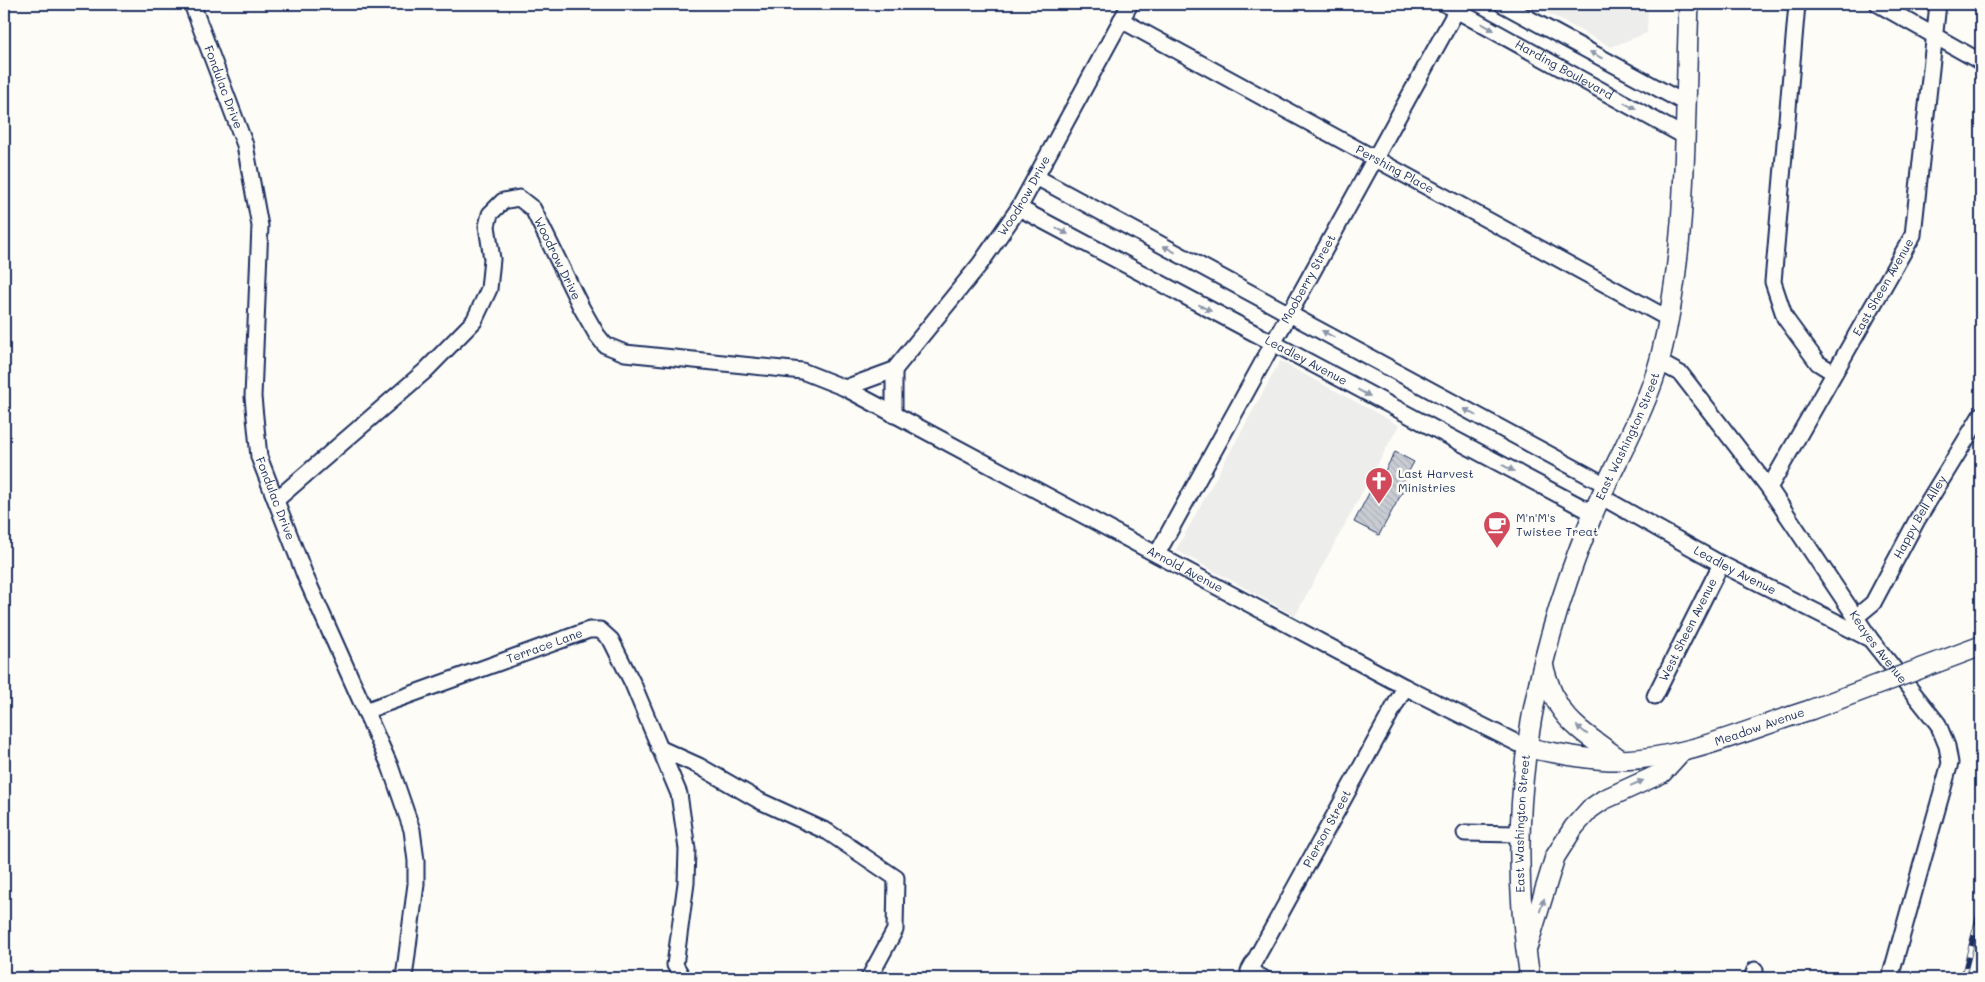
<svg xmlns="http://www.w3.org/2000/svg" width="1985" height="982" font-family="Mali,sans-serif">
<style>
.built{fill:#edeeec}
.building{fill:url(#building-back-hatch);stroke:#1b2f5e}
.lines{fill:none;stroke-linecap:round;stroke-linejoin:round}
.minor-casing{stroke:#1b2f5e;stroke-width:19}
.major-casing{stroke:#1b2f5e;stroke-width:22}
.minor{stroke:#fdfcf7;stroke-width:15}
.major{stroke:#fdfcf7;stroke-width:19}
.rail-casing{stroke:#1b2f5e;stroke-width:5.5}
.rail{stroke:#fdfcf7;stroke-width:4;stroke-dasharray:11;stroke-linecap:butt}
.major-bridge-casing{stroke:#1b2f5e;stroke-width:22;stroke-linecap:butt}
.major-bridge{stroke:#fdfcf7;stroke-width:19}
.oneway{fill:#8c96aa}
.labels{text-anchor:middle;stroke-width:5;stroke-linejoin:round;paint-order:stroke}
.street-label{font-size:12px;fill:#1b2f5e;stroke:#fdfcf7}
.poi-label{font-size:12px;fill:#1b2f5e;stroke:#fdfcf7;text-anchor:start}
</style>
<defs>
<pattern id="building-back-hatch" width="6" height="6" patternUnits="userSpaceOnUse" patternTransform="scale(1.25)"><rect width="6" height="6" fill="#c9ccd3"/><path d="M-1 5l2 2M0 0l6 6M5-1l2 2" fill="none" stroke="#acb0b8"/></pattern>
</defs>
<rect width="100%" height="100%" fill="#fdfcf7"/>
<filter id="ink" filterUnits="userSpaceOnUse"><feTurbulence type="fractalNoise" baseFrequency=".02" numOctaves="2"/><feDisplacementMap in="SourceGraphic" scale="10" xChannelSelector="R" yChannelSelector="G"/><feConvolveMatrix kernelMatrix="1 2 1 2 8 2 1 2 1" color-interpolation-filters="sRGB"/></filter>
<g filter="url(#ink)">
<path class="built" d="M1531,4H1648L1647,33L1611,47Z
M1280,361L1399,425L1295,616L1176,550Z"/>
<path class="building" d="M1395,452L1414,462L1400,487L1404,489L1379,535L1354,522L1378,476L1381,478Z"/>
<g class="lines">
<defs>
<g id="minor">
<path id="s1" d="M192,4L245,145L260,226L253,397L259,457L306,578L390,766L412,830L416,861V884L404,978"/>
<path id="s2" d="M1445,4L1684,136"/>
<path d="M1502,4L1685,103"/>
<path d="M1797,4L1773,282L1785,318L1818,363L1834,373"/>
<path d="M1878,4L1981,62"/>
<path id="s3" d="M1121,20L1669,319"/>
<path d="M1036,177L1606,485"/>
<path id="s4" d="M1019,208L1593,513"/>
<path id="s5" d="M1659,362L1681,374L1769,488L1871,640L1938,724L1947,746L1950,763L1890,978"/>
<path d="M894,370V415"/>
<path id="s6" d="M845,388L894,370L980,264L1019,208L1130,4"/>
<path id="s7" d="M1769,488L1913,235L1938,4"/>
<path id="s8" d="M1600,496L1721,564L1870,639"/>
<path id="s9" d="M276,500L425,371L474,321L489,289L492,259L487,226L490,214L503,201L519,198L533,209L581,307L597,335L605,345L625,353L802,371L845,388L1405,687L1527,748"/>
<path id="s10" d="M1157,554L1460,4"/>
<path id="s11" d="M1856,617L1873,603L1917,520L1981,415"/>
<path id="s12" d="M1655,696L1721,564"/>
<path id="s13" d="M365,711L589,630H600L611,640L633,684L679,794L687,849L686,883L675,965L683,978"/>
<path d="M659,748L699,766L760,801L828,832L896,878L895,930L869,978"/>
<path d="M1465,833L1518,834"/>
<path id="s14" d="M1263,978L1249,971L1405,687"/>
<path d="M1752,978L1755,970"/>
</g>
<g id="major">
<path d="M1543,665C1547,679 1551,693 1559,706C1572,728 1600,744 1621,760"/>
<path id="s15" d="M1527,748C1558,753 1590,761 1622,760C1688,758 1748,729 1810,710"/>
<path d="M1528,945L1555,857L1574,827L1590,809L1603,800L1662,773L1681,752"/>
<path id="s16" d="M1530,978C1504,817 1529,671 1590,521C1611,469 1646,412 1660,359C1689,244 1684,122 1689,4"/>
</g>
</defs>
<use href="#minor" class="minor-casing"/>
<use href="#major" class="major-casing"/>
<use href="#minor" class="minor"/>
<use href="#major" class="major"/>
<defs>
<path id="rail" d="M1963,978L1981,907"/>
</defs>
<use href="#rail" class="rail-casing"/>
<use href="#rail" class="rail"/>
<defs>
<path id="major-bridge" d="M1810,710L1981,646"/>
</defs>
<use href="#major-bridge" class="major-bridge-casing"/>
<use href="#major-bridge" class="major-bridge"/>
</g>
<defs><path id="oneway-solid" d="M-6-.8H1V-3.2L6.5 0L1 3.2V.8H-6Z" transform="scale(1.25)"/></defs>
<g class="oneway">
<use href="#oneway-solid" transform="translate(1488 27) rotate(29)"/>
<use href="#oneway-solid" transform="translate(1596 55) rotate(-152)"/>
<use href="#oneway-solid" transform="translate(1630 106) rotate(29)"/>
<use href="#oneway-solid" transform="translate(1062 231) rotate(28)"/>
<use href="#oneway-solid" transform="translate(1169 249) rotate(-152)"/>
<use href="#oneway-solid" transform="translate(1205 308) rotate(28)"/>
<use href="#oneway-solid" transform="translate(1328 334) rotate(-151)"/>
<use href="#oneway-solid" transform="translate(1364 393) rotate(28)"/>
<use href="#oneway-solid" transform="translate(1470 412) rotate(-151)"/>
<use href="#oneway-solid" transform="translate(1508 468) rotate(28)"/>
<use href="#oneway-solid" transform="translate(1582 730) rotate(-141)"/>
<use href="#oneway-solid" transform="translate(1637 783) rotate(-22)"/>
<use href="#oneway-solid" transform="translate(1542 905) rotate(-71)"/>
</g>
</g>
<defs>
<symbol id="church-pin" viewBox="-11 -11 22 30"><path d="M0 17L-7.5 6A9.5 9.5 0 1 1 7.5 6Z" fill="#d1495b" stroke="#fdfcf7"/><path d="M-1.2-6h2.4v3.5h3.3v2.4h-3.3V6h-2.4V-.1h-3.3v-2.4h3.3Z" fill="#fff"/></symbol>
<symbol id="cafe-pin" viewBox="-11 -11 22 30"><path d="M0 17L-7.5 6A9.5 9.5 0 1 1 7.5 6Z" fill="#d1495b" stroke="#fdfcf7"/><path d="M-5.5-4.5H6V0H3Q3 3.5 0 3.5H-2.5Q-5.5 3.5-5.5 0ZM3-3.2v2h1.7v-2ZM-6 4.5H4V6H-6Z" fill="#fff"/></symbol>
</defs>
<g fill-rule="evenodd">
<use href="#church-pin" x="1363" y="465" width="32" height="43"/>
<use href="#cafe-pin" x="1481" y="509" width="32" height="43"/>
</g>
<g class="labels">
<g class="street-label">
<text dy="4" stroke="none"><textPath href="#s2" startOffset="136">Harding Boulevard</textPath></text>
<text dy="4" stroke="none"><textPath href="#s1" startOffset="89">Fondulac Drive</textPath></text>
<text dy="4" stroke="none"><textPath href="#s3" startOffset="312">Pershing Place</textPath></text>
<text dy="4" stroke="none"><textPath href="#s6" startOffset="270">Woodrow Drive</textPath></text>
<text dy="4" stroke="none"><textPath href="#s9" startOffset="486">Woodrow Drive</textPath></text>
<text dy="4" stroke="none"><textPath href="#s10" startOffset="314">Mooberry Street</textPath></text>
<text dy="4" stroke="none"><textPath href="#s7" startOffset="231">East Sheen Avenue</textPath></text>
<text dy="4" stroke="none"><textPath href="#s4" startOffset="325">Leadley Avenue</textPath></text>
<text dy="4" stroke="none"><textPath href="#s16" startOffset="560">East Washington Street</textPath></text>
<text dy="4" stroke="none"><textPath href="#s1" startOffset="509">Fondulac Drive</textPath></text>
<text dy="4" stroke="none"><textPath href="#s11" startOffset="120">Happy Bell Alley</textPath></text>
<text dy="4" stroke="none"><textPath href="#s9" startOffset="1216">Arnold Avenue</textPath></text>
<text dy="4" stroke="none"><textPath href="#s8" startOffset="154">Leadley Avenue</textPath></text>
<text dy="4" stroke="none"><textPath href="#s12" startOffset="74">West Sheen Avenue</textPath></text>
<text dy="4" stroke="none"><textPath href="#s13" startOffset="191">Terrace Lane</textPath></text>
<text dy="4" stroke="none"><textPath href="#s5" startOffset="362">Keayes Avenue</textPath></text>
<text dy="4" stroke="none"><textPath href="#s15" startOffset="238">Meadow Avenue</textPath></text>
<text dy="4" stroke="none"><textPath href="#s16" startOffset="155">East Washington Street</textPath></text>
<text dy="4" stroke="none"><textPath href="#s14" startOffset="178">Pierson Street</textPath></text>
</g>
<g class="poi-label">
<text x="1398" y="478">Last Harvest<tspan x="1398" dy="14">Ministries</tspan></text>
<text x="1516" y="522">M'n'M's<tspan x="1516" dy="14">Twistee Treat</tspan></text>
</g>
</g>
<rect width="1985" height="982" fill="none" stroke="#fdfcf7" stroke-width="20"/>
<rect x="10" y="10" width="1965" height="962" fill="none" stroke="#1b2f5e" stroke-width="2" filter="url(#ink)"/>
</svg>
